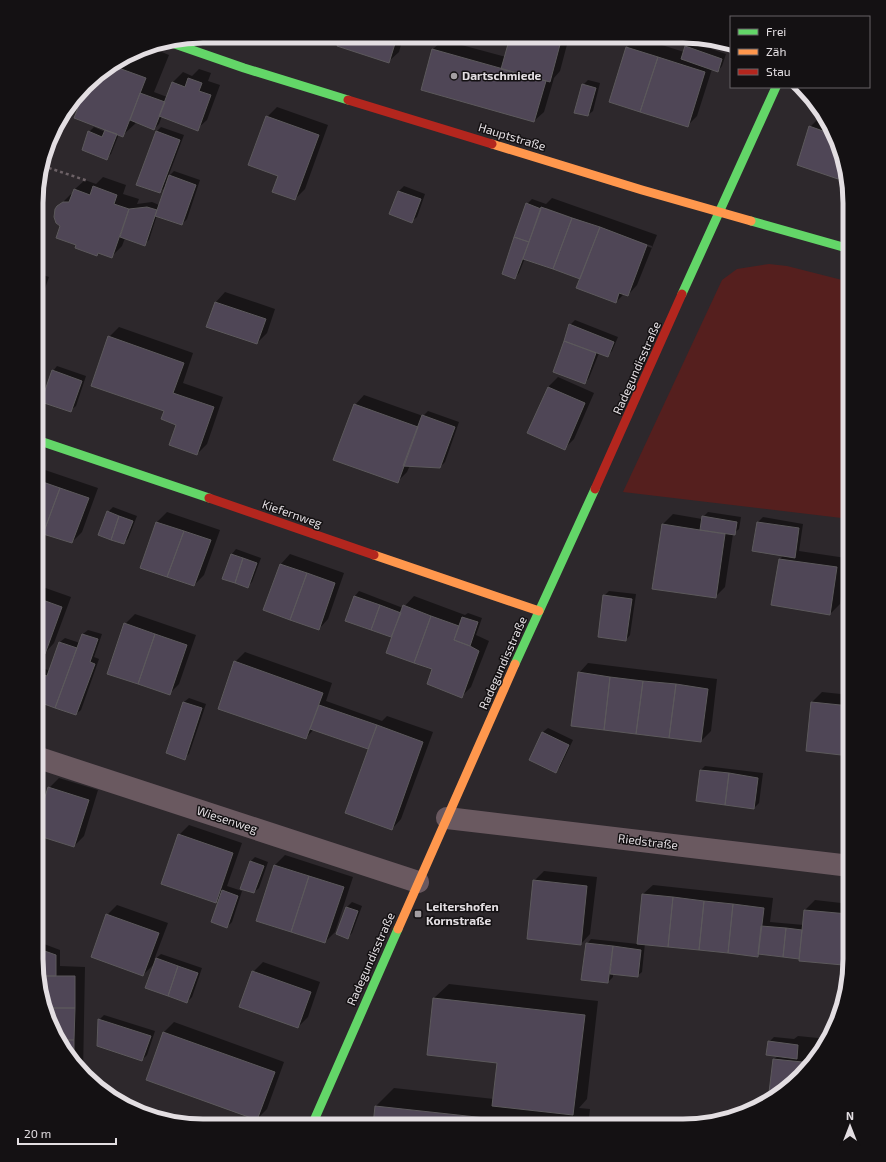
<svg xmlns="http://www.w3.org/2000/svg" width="886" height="1162" font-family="'Exo 2',sans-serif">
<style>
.green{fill:#551f1e}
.shadow{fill:#0007;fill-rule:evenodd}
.building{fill:#4f4656;stroke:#5c595c}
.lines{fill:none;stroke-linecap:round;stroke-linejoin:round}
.path{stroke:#6c6166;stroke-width:2.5;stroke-dasharray:3 3;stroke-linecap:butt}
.street{stroke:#6a5960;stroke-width:22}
.fast{stroke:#63d668;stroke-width:9}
.slow{stroke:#ff974d;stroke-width:9}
.jam{stroke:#b3261e;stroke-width:9}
.poi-dot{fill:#a39ea2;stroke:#141113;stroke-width:1.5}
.labels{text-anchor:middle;stroke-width:3;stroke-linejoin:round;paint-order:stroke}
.poi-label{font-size:12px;font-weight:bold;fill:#e3dee2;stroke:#141113;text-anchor:start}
.street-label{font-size:12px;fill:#e3dee2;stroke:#141113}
.rim{fill:none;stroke:#e3dee2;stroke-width:5}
</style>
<rect width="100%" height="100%" fill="#2d282c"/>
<path class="green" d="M769,264L787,266L850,282V519L623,492L722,280L737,269Z"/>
<path class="shadow" d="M341,36L403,37L399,52L389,61Z
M511,37H569L560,71L554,78L544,112L534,121L422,90L433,49L443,40L506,57Z
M637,37L684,52L686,47L691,42L726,54L722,66L718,71L712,69L697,116L687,126L610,101L627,47Z
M147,46L169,55L154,92L167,97L173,82L183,72L192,76L199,69L211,73L208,81L220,85L207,120L197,129L162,116L159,124L154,129L137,122L123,135L119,134L111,154L106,159L89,132L94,127L105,132L106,129L93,77Z
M588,80L600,83L593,111L588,115L583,85Z
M277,107L328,125L305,189L295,199L267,117Z
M820,117L826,119L833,129L843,172L838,177L810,127Z
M161,127L184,135L168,177L174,171L200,180L187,219L182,224L157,215L149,240L144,244L125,238L122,246L112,256L99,252L97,255L77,244L62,226L56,209L71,194H74L75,189L85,180L96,184L103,177L126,185L123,194L139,199L137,204L152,202L159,205L166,186L160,192L156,132Z
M404,186L425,194L417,217L412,221L391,213L399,191Z
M552,198L657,235L637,285L628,295L624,294L616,302L581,278L525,258L519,273L515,278L527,204L532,199L546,204ZM546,208L652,246V248L546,210Z
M37,273L49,277L42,297L37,301Z
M225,292L275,309L267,333L257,343L208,326L216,302Z
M575,320L618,337L612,351L608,356L599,353L589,378L585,383L554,372L570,325Z
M119,327L193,353L183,383L223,397L207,444L197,454L177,424L109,337Z
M57,366L86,376L76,406L71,410L53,371Z
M558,377L594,393L574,439L564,449L529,433L548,387Z
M364,395L423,416L428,411L459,422L445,462L440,467L410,465L407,472L397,482L355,405Z
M45,470L98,488L82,532L72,542L37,530V478Z
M113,507L137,516L128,539L123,543L108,512Z
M167,512L220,530L204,575L194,585L141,567L157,522Z
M708,512L741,517L739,529L733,534L725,587L715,597L663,524L673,514L702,519L703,517Z
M763,517L803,524L799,551L846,558L840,604L830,614L780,559L784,555L753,550L758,522Z
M236,549L261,558L252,582L247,587L232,554Z
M290,554L344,573L328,619L319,629L265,610L281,564Z
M37,585L71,597L54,643L45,653L37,650Z
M359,591L403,608L414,596L465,615L468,613L482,618L476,635L489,641L471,687L461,697L433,668L395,632L391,636L346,620L355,596Z
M609,591L636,594L630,635L626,640L604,596Z
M135,614L196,635L179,684L169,694L125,624Z
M88,630L102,634L94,657L99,659L81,710L76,714L36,700L37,683L40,674L45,669L50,671L60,642L65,638L80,643L83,634Z
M245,652L332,683L326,701L382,721L387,716L433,732L401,819L392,829L370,745L368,748L314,729L306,738L235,662Z
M588,663L717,679L711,731L701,741L579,673Z
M822,692L850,695V755L812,702Z
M189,698L206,704L189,754L184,758V702Z
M548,728L573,740L560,767L556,772L530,760L543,732Z
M705,766L763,773L759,803L754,808L701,770Z
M59,778L98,790L84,836L74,846L36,834V801L44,804L49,788Z
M189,825L242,843L227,886L242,891L232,922L227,927L221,896L216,902L179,835Z
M36,847H38L36,854Z
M285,855L353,877L335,932L325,942L257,920L275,865Z
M255,857L268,862L259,888L254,892L250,862Z
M544,871L597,877L590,934L581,944L534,881Z
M653,885L773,898L770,922L804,925L805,910L815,900L850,904V961L847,960L843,964L800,958L760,954L758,956L645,943L642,972L637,976L613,974V977L608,982L587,944L591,939L638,944L643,894Z
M352,902L362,906L352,933L347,938L337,934L347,907Z
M117,905L168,923L154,960L161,954L202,968L192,997L187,1002L155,963L143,975L107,915Z
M36,941L60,950V966L85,967L83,1074L78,1069L53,1033L36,959Z
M263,962L320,982L308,1017L298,1027L253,972Z
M449,984L598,1001L587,1099L579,1108L590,1109L588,1126L374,1125L376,1106L394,1088L494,1099L498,1062L434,998Z
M104,1015L155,1031L147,1055L142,1060L99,1020Z
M174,1022L284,1062L267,1109L257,1119L147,1079L164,1032Z
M798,1036L828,1039L822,1052L793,1084L770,1100L774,1059L778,1056L769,1042L774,1037L794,1039Z"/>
<path class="building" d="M340,36L397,37L389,63L337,46Z
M510,37H562L550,82L501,69Z
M685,46L722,59L718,72L681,59Z
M626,47L658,57L640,112L609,102Z
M432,49L546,81L534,122L421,90Z
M658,57L705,72L688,127L640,112Z
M113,66L146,78L123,137L74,118L78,108L70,105L93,77Z
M188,78L202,83L199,91L211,95L198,131L159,116L172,82L185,87Z
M582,84L596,88L588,116L574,113Z
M140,93L165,102L154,130L130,120Z
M266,116L319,135L295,200L272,192L278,176L248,165Z
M827,120L833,129L842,167L838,179L797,165L809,126L823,131Z
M105,130L117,134L107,160L82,150L88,131L102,137Z
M156,131L180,140L160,193L136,185Z
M169,175L196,185L182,225L155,216Z
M93,186L117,195L114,204L129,209L112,258L98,253L97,256L75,248L76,245L56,238L60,226L56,223L54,217L55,209L57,206L63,202H69L74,189L90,195Z
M398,191L421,199L412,223L389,214Z
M526,203L541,209L529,242L514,237Z
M147,207L157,210L145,246L120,237L129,209Z
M541,207L572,218L553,269L523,259Z
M572,218L600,227L580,279L553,269Z
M600,227L647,245L628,296L619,293L616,303L576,288Z
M514,237L529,242L515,279L502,274Z
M215,302L266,319L257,344L206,327Z
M569,324L614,342L608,357L564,341Z
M108,336L184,363L173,393L214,407L197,455L169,445L176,425L161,419L164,411L91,386Z
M564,341L596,353L585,384L553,372Z
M52,370L82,381L71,412L41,402Z
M548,387L585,403L565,450L527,433Z
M354,404L418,427L398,483L333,460Z
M422,415L455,427L440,468L403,466Z
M37,480L60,488L43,534L37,532Z
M60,488L89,498L72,543L43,534Z
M107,511L119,516L111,540L98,535Z
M119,516L133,521L124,544L111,540Z
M702,516L737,522L735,535L700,530Z
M156,522L184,531L167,577L140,568Z
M757,522L799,528L795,558L752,551Z
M662,524L725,534L716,598L652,589Z
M184,531L211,540L194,586L167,577Z
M231,554L243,558L235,583L222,579Z
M243,558L257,563L248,588L235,583Z
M779,559L837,567L830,615L771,605Z
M280,564L307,573L290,620L263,610Z
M307,573L335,583L319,630L290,620Z
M603,595L632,599L626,641L598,637Z
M354,596L380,605L371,630L345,621Z
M37,598L62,607L45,654L37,651Z
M380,605L401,613L391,637L371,630Z
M403,605L431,616L414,663L386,653Z
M431,616L459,626L454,640L470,646L479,651L462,698L427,684L432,669L414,663Z
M462,617L478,622L470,646L454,640Z
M124,623L155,634L138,684L107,674Z
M82,634L98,639L90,662L95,664L76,715L55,708Z
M155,634L187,645L170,695L138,684Z
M59,642L77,648L55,708L36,701L37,680L39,673L47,676Z
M234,661L323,693L306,739L218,709Z
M578,672L610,677L604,730L571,726Z
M610,677L643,681L636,734L604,730Z
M643,681L676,684L669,738L636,734Z
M676,684L708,689L701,742L669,738Z
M183,702L202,708L185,760L166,753Z
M811,702L850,706V756L806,751Z
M319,705L377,725L368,749L310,729Z
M377,725L423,742L392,830L345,813Z
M542,732L569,745L556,773L529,760Z
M700,770L729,773L725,805L696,801Z
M729,773L758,778L754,809L725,805Z
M48,787L89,800L74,847L36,835V827Z
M36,808L42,810L36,827Z
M178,834L233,853L216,903L161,884Z
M250,861L264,866L254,893L240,889Z
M274,865L309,876L291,932L256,921Z
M309,876L344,887L325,943L291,932Z
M533,880L587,886L581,945L527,939Z
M222,890L238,896L227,928L211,922Z
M642,894L673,897L668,947L637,944Z
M673,897L704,901L699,950L668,947Z
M704,901L733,904L728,953L699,950Z
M733,904L764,908L758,957L728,953Z
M346,907L358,911L348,939L336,934Z
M804,910L848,914L843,965L799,961Z
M106,914L159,933L143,976L91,957Z
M761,926L786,928L783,957L758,954Z
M786,928L802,930L799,959L783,957Z
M846,935L850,936V962L844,961Z
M586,943L613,946L608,983L581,980Z
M613,946L641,950L638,977L610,974Z
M36,948L56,955V976H40L36,959Z
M156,958L178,966L168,996L145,988Z
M178,966L198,973L187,1003L168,996Z
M252,971L311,992L298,1028L239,1007Z
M40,976H75V1008H47Z
M433,998L585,1015L573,1115L492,1106L497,1063L427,1055Z
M47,1008H75L74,1040H58L53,1033Z
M98,1019L151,1036L142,1061L97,1046Z
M163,1032L275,1072L257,1120L146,1080Z
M58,1040H74V1064Z
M768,1041L798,1045L797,1059L766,1055Z
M773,1059L812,1063L793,1084L768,1101Z
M375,1106L559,1126L373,1125Z"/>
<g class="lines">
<path class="path" d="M43,166L88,181"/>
<path class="street" d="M36,757L418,882
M447,818L850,866"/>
<path class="fast" d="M169,42L244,68L348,100
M751,221L850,249
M682,294L776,87
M37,440L209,498
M515,664L595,489
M312,1125L398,929"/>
<path class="slow" d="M492,144L642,190L751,221
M374,555L539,611
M398,929L515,664"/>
<path class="jam" d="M348,100L492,144
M595,489L682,294
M209,498L374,555"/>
</g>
<g class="poi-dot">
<circle cx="454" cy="76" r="4"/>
<rect x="414" y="910" width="8" height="8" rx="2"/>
</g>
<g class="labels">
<g class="poi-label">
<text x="462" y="80">Dartschmiede</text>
<text x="426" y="911">Leitershofen<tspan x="426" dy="14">Kornstraße</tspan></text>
</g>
<g class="street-label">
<text transform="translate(512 137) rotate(17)" y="4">Hauptstraße</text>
<text transform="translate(637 368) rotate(-66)" y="4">Radegundisstraße</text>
<text transform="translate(292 514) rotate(19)" y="4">Kiefernweg</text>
<text transform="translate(503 663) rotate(-66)" y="4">Radegundisstraße</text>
<text transform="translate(227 820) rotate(18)" y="4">Wiesenweg</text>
<text transform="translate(648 842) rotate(7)" y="4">Riedstraße</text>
<text transform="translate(371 959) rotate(-66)" y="4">Radegundisstraße</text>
</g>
</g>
<path d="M0 0H886V1162H0ZM203 43H683A160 160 0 0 1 843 203V959A160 160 0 0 1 683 1119H203A160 160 0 0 1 43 959V203A160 160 0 0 1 203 43Z" fill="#141113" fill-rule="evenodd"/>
<path class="rim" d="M203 43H683A160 160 0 0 1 843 203V959A160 160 0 0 1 683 1119H203A160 160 0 0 1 43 959V203A160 160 0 0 1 203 43Z"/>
<rect x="730" y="16" width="140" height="72" fill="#141113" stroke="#676366"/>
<rect x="738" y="29" width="20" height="6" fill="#63d668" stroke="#676366"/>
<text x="766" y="36" font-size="12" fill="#e3dee2">Frei</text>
<rect x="738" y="49" width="20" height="6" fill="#ff974d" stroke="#676366"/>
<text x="766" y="56" font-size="12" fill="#e3dee2">Zäh</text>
<rect x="738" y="69" width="20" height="6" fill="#b3261e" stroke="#676366"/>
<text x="766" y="76" font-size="12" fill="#e3dee2">Stau</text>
<g transform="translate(850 1126)" stroke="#141113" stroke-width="3" paint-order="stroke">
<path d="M0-3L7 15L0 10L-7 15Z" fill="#e3dee2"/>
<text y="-6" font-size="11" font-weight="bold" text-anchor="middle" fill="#e3dee2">N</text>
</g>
<path d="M18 1138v6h98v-6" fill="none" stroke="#e3dee2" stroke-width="2"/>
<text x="24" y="1138" font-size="12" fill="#e3dee2" stroke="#141113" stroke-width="3" paint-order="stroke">20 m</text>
</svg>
